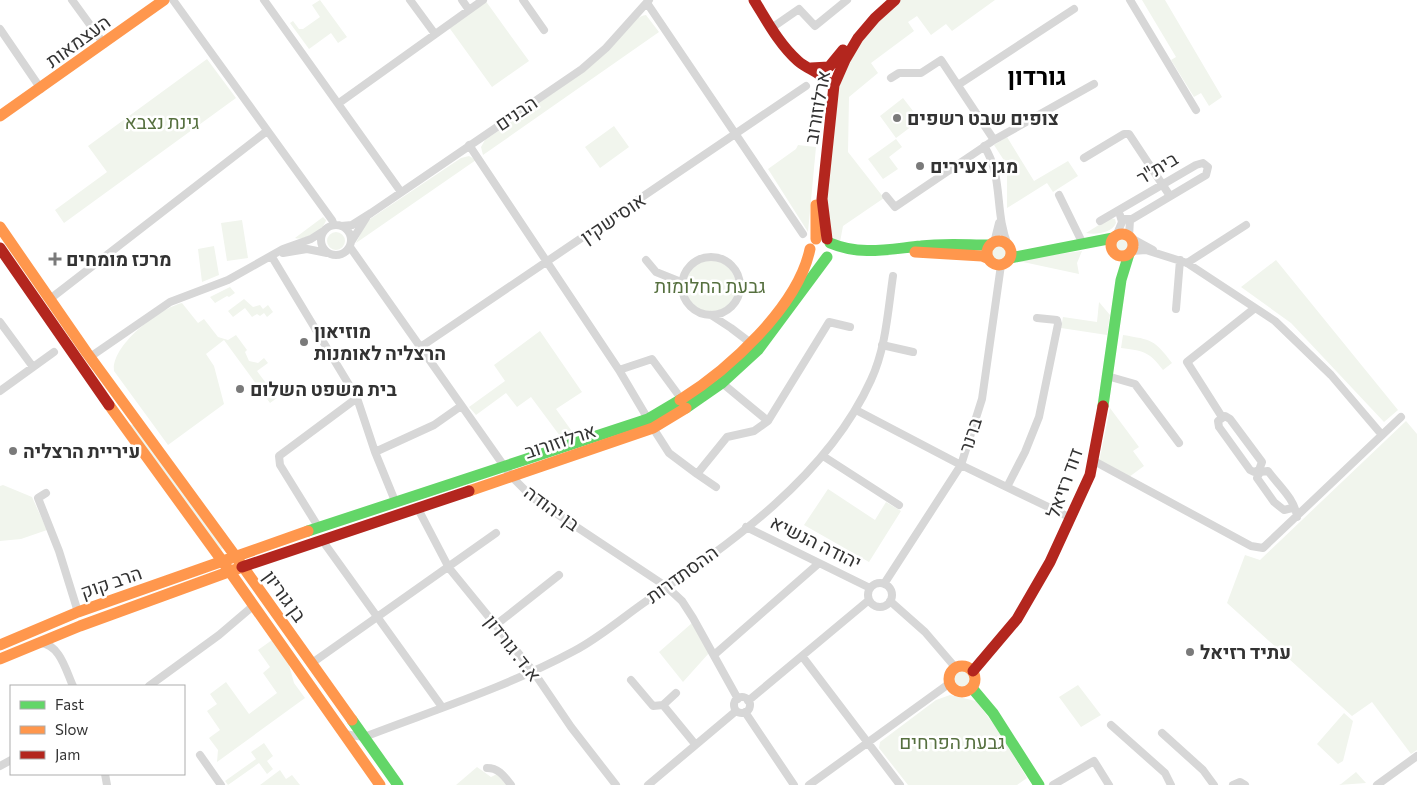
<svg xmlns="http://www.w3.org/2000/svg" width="1417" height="785" font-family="Commissioner,Heebo,sans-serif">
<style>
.green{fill:#f1f5ed}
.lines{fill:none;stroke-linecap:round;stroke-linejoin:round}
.street{stroke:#d7d7d7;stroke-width:8}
.fast{stroke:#63d668;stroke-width:11}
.slow{stroke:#ff974d;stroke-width:11}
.jam{stroke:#b3261e;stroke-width:11}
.poi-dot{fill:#7a7a7a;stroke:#fff;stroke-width:2}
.labels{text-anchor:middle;stroke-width:5;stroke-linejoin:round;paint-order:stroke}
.street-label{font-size:19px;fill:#333;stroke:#fff}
.poi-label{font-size:19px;font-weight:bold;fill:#333;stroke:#fff;text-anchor:start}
.park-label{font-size:19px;fill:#56703f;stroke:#fff}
.district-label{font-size:24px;font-weight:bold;fill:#000;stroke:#fff}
</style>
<rect width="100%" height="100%" fill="#fff"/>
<path class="green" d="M320,0L347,37L338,43L331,33L309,49L290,23L293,21L299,29H303L320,17L312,5Z
M485,0L529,61L492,87L448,26Z
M897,0H995L952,31L946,24L931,35L917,16L908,22L914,31L871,63L878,73L849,97L848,152L884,198L843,226L840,242L834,239C832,234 830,229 829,224C823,197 833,90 846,66C859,40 878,21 897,0Z
M1142,0H1165L1222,97L1209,106L1201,93L1194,97L1171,60L1176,57Z
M646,15L659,32L483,155L481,147L485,140C527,111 571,83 610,48C620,39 632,17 646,15Z
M207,59L236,98L64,223L55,210L107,172L88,146Z
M903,98L920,120L896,138L880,116Z
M614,126L629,147L600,168L585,147Z
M1007,137L1034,181L1068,161L1078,176L1053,192L1047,183L1007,208V165L994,145Z
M896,139L902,147L889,157L898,169L883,179L868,159Z
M798,145L816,147L808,232L768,169L796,149Z
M469,156L476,160L356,243L367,221L461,158Z
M323,217L326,220C324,230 305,241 295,238Z
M1110,218L1115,219L1116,223C1112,233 1096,235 1086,233Z
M242,220L248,258L227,261L221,223Z
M327 241a9 9 0 1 1 18 0a9 9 0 1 1-18 0Z
M1114 245a8 8 0 1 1 16 0a8 8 0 1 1-16 0Z
M991 253a8 8 0 1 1 16 0a8 8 0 1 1-16 0Z
M214,246L219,275L202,282L198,249Z
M1082,251L1077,263L1079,274L1014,260Z
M684 286a26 26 0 1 1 52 0a26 26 0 1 1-52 0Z
M1276,260L1398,410L1384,422L1291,323L1241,287Z
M230,287L235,293L229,297L227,296L215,303L210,297Z
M244,299L253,307L260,305L263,309L268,305L273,312L267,317L264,313L260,316L257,314L252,317L245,308L233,317L228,311Z
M1099,302L1110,315L1107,335L1061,328L1063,317L1097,322Z
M182,303L198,323L204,319L218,337L228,340L236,335L247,350L245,352L249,361L258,363L264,358L268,363L257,371L277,398L270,403L224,340L206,354L214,366L224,404L168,445L114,371C111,345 160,308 182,303Z
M540,331L582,392L556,409L576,437L563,440L531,397L517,407L506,393L476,415L469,407L505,381L494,365Z
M1123,335C1152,340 1154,339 1172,363L1163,370C1149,351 1143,351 1121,348Z
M1110,408L1139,447L1133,451L1144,466L1129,477L1099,462Z
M1406,421L1417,434V750L1411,754L1372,702L1352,716L1227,603L1245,555L1260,560Z
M129,424L135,426L223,548L221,550Z
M3,485L32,497L47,530L21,539L0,541V486Z
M828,489L875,520L886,502L901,511L869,562L804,525Z
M692,623L709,653L683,682L659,652Z
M272,640L288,661L294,683L305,698L217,762L218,750L209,738L220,730L207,711L217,704L210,694L226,682L249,714L277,693L263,673L270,667L258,650Z
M953 679a9 9 0 1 1 18 0a9 9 0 1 1-18 0Z
M1078,685L1101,715L1081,727L1059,697Z
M950,695L976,701L998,730L1027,778L1017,785H908L879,748L880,742L936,700Z
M1344,713L1353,721L1343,761L1338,764L1317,744Z
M264,743L273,756L267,761L273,769L267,774L259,763L228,785L225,781L256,759L251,752Z
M477,767L491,777L497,774L506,785H456Z
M280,770L286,779L292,775L300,785H260Z
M1356,772L1366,783L1339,785L1341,784Z"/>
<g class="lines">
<path class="street" d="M72,0L104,44
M173,0L332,220L334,225
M264,0L401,192
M410,0L435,34
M462,0L469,10
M523,0L544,30
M1130,0L1196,110
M647,3L803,234
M773,27L799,9L815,26L847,0
M0,29L41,89
M891,78L899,73H921L941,60L994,140
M958,85L1074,9
M339,103L483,0
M469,145L619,370L648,419
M984,146C1004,177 994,212 1008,245
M1084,158L1124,134H1129L1170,196
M1059,195L1083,244
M886,196L895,207L994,140L1094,84
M1100,221L1196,165L1203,163L1208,167L1206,175L1132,219H1122
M321 240a15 15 0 1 1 30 0a15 15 0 1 1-30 0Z
M341,226L352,225L371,213L582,69L606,48L649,0
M1117,234L1122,222L1120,215
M1129,236L1130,220
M1131,238L1153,250
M351,242L366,218
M994,243L999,223
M350,247L511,476L533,498L667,587L682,601L693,618L738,699
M1132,251L1146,250L1187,263L1275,321L1331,375L1382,435
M283,253L307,249L327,253
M682 286a29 29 0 1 1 58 0a29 29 0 1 1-58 0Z
M272,257L357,398L375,452L395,501
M646,260L656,272L681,282
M1187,263L1246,225
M50,299L267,131
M1176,309L1180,260
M711,315L731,328L752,344
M0,322L33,367
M882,345L913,352
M419,348L806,86
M90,357L170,302L228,280L283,249L311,239L325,230
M619,370L652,359L677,393
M1107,376L1135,384L1179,443
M0,391L54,352
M856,410L961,465L1071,518
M1225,416L1230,419L1262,462L1259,470L1254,472L1250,470L1219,427L1218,421Z
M1222,417L1187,362L1255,308
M768,421L829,322L850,327
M653,428L669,453L697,474L727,437L754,431L768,421L722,383
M375,452L434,425L461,406
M823,456L899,505
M1094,461L1251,546L1263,548L1401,417
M697,474L716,487
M1007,487L1025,452L1039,417L1058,324L1057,320L1037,318
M46,493L38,498L59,551L78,612
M417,507L449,568L533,671L571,727L616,785
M1292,508L1284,510L1274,502L1257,478L1260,472L1268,471C1279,486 1295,499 1297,517
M746,527L870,588
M319,528L280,465L279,456L357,398
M322,540L442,707
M868 595a12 12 0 1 1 24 0a12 12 0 1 1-24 0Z
M884,584L961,465L982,399L1001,265
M890,601L925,632L955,667
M497,624L559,575
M40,643C60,644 66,671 73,686
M714,655L818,564
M802,656L900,785
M312,663L496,533
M631,680L653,706L663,705L695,744
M149,686L219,635L253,606
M734 705a8 8 0 1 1 16 0a8 8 0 1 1-16 0Z
M748,701L869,600
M663,705L676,693
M745,712L794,785
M1111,725L1165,773L1171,785
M1162,733L1203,770L1214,785
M344,734L364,737C434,710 507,687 574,651C599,638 622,618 645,602C731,543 827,477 871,380C886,348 888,310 893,276
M200,755L221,785
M0,766L11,760
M487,768C499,768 504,776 511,785
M105,774L107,785
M648,785L736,711
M809,785L950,683
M1053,785L1094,761L1109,785
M1233,785L1240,782L1245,785
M1377,785L1417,756"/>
<path class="fast" d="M830,243C861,256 889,249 921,246C943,243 967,245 990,245
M1010,258L1113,238
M1103,406L1121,280L1129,254
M686,408L722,383L758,350L827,257
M308,531L648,419L680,400
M972,688L993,713L1039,785
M352,720L398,785"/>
<path class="slow" d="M0,116L164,0
M816,205V239
M0,227L87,353L236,557
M1111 245a11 11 0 1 1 22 0a11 11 0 1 1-22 0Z
M987 253a12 12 0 1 1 24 0a12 12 0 1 1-24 0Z
M915,252L982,256L989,259
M680,400C728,370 798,307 810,249
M109,405L223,562
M469,491L653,428L686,408
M236,557L352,720
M223,562L380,785
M0,645L78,612L308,531
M0,659L80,626L242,567
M949 679a13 13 0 1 1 26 0a13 13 0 1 1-26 0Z"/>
<path class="jam" d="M754,0C767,21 779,44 798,61C808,70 822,72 829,84
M811,68L829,67L843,50
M827,239L822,199L834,85L845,60L858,38L875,18L895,0
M0,248L109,405
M242,567L469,491
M973,671L1017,619L1050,562L1090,475L1103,406"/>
</g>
<g class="poi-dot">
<circle cx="897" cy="118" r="5"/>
<circle cx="920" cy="166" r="5"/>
<path d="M52.5 251.5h5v5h5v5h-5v5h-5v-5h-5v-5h5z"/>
<circle cx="304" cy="342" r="5"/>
<circle cx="240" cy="389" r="5"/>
<circle cx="13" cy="451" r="5"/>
<circle cx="1190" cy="652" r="5"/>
</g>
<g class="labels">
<g class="street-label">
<text transform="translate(78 41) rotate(-36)" y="7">העצמאות</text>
<text transform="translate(817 107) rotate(-80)" y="7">ארלוזורוב</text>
<text transform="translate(516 113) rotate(-34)" y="7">הבנים</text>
<text transform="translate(1157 168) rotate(-31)" y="7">בית"ר</text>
<text transform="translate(613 218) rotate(-34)" y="7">אוסישקין</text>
<text transform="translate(970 435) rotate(-72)" y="7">ברנר</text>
<text transform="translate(560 441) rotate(-18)" y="7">ארלוזורוב</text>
<text transform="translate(1064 483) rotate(-70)" y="7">דוד רזיאל</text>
<text transform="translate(552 508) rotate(36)" y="7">בן יהודה</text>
<text transform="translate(816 542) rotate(26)" y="7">יהודה הנשיא</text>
<text transform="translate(682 574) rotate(-36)" y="7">ההסתדרות</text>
<text transform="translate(111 582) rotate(-19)" y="7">הרב קוק</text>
<text transform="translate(285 596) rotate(54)" y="7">בן גוריון</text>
<text transform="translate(513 648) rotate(52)" y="7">א.ד. גורדון</text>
</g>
<g class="poi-label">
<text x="907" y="125">צופים שבט רשפים</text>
<text x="930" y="173">מגן צעירים</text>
<text x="66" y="266">מרכז מומחים</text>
<text x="314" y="338">מוזיאון<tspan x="314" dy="22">הרצליה לאומנות</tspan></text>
<text x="250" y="396">בית משפט השלום</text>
<text x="23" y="458">עיריית הרצליה</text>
<text x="1200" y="659">עתיד רזיאל</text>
</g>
<g class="park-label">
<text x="162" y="129">גינת נצבא</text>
<text x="710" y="293">גבעת החלומות</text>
<text x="952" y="749">גבעת הפרחים</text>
</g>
<g class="district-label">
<text x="1037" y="85">גורדון</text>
</g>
</g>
<rect x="10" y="685" width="175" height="90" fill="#ffffff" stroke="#adadad"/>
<rect x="20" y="701" width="25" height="8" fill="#63d668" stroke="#adadad"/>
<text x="55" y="710" font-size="15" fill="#333333">Fast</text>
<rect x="20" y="726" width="25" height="8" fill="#ff974d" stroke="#adadad"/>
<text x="55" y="735" font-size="15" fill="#333333">Slow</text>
<rect x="20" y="751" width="25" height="8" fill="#b3261e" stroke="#adadad"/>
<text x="55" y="760" font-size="15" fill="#333333">Jam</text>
</svg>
